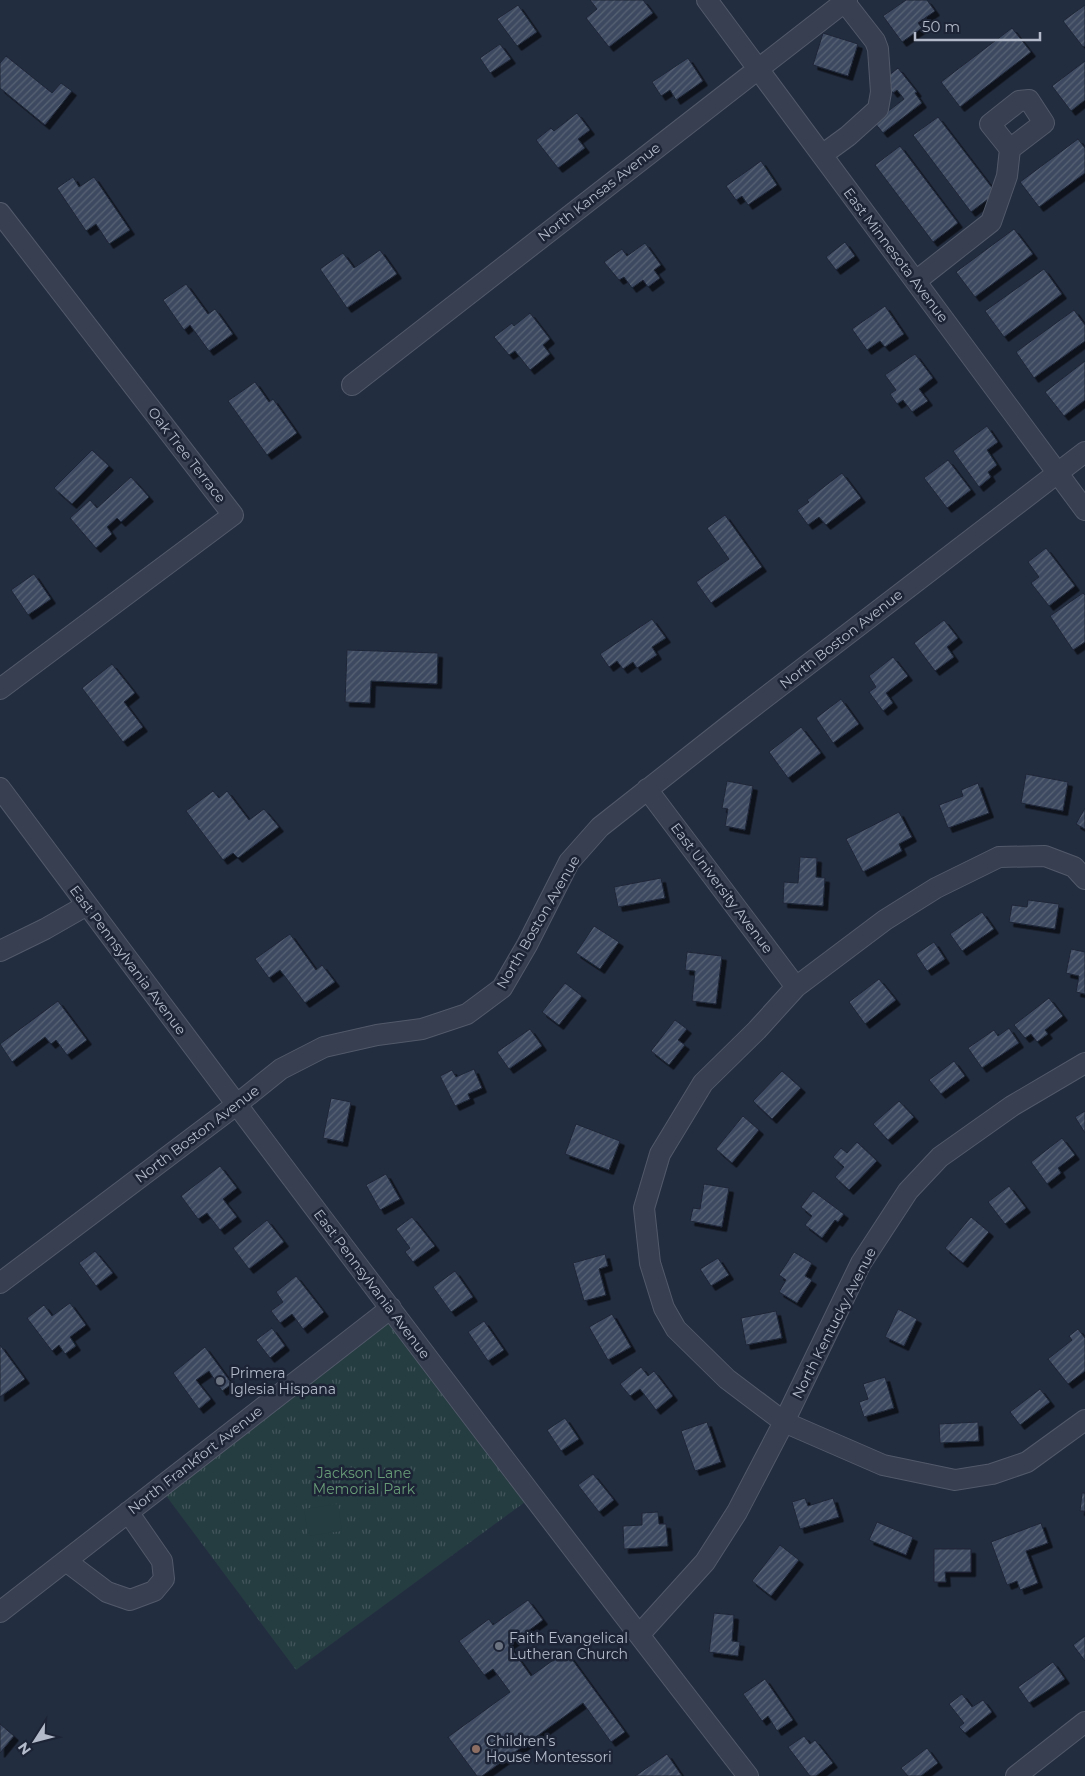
<svg xmlns="http://www.w3.org/2000/svg" width="1085" height="1776" font-family="Montserrat,sans-serif">
<style>
.grass{fill:url(#grass-tufts)}
.pitch{fill:#253c41}
.building{fill:url(#building-hatch);stroke:#1e2637;filter:url(#shadow)}
.lines{fill:none;stroke-linecap:round;stroke-linejoin:round}
.minor-casing{stroke:#525a6a;stroke-width:22}
.minor{stroke:#373f50;stroke-width:20}
.worship-dot{fill:#6b7280;stroke:#1c2435;stroke-width:2}
.education-dot{fill:#8d6e63;stroke:#1c2435;stroke-width:2}
.labels{text-anchor:middle;stroke-width:5;stroke-linejoin:round;paint-order:stroke}
.street-label{font-size:14px;fill:#b3bbca;stroke:#1c2435}
.poi-label{font-size:14px;fill:#b3bbca;stroke:#1c2435;text-anchor:start}
.park-label{font-size:14px;fill:#699d78;stroke:#1c2435}
</style>
<defs>
<pattern id="grass-tufts" width="24" height="20" patternUnits="userSpaceOnUse" patternTransform="scale(1.25)"><rect width="24" height="20" fill="#253c41"/><path d="M3 7l-1-3M5 7V3M7 7l1-3M15 17l-1-3M17 17v-4M19 17l1-3" fill="none" stroke="#42565b"/></pattern>
<pattern id="building-hatch" width="6" height="6" patternUnits="userSpaceOnUse" patternTransform="scale(1.25)"><rect width="6" height="6" fill="#3e4a60"/><path d="M-1 1l2-2M0 6l6-6M5 7l2-2" fill="none" stroke="#586275"/></pattern>
<filter id="shadow"><feDropShadow dx="4.5" dy="4.5" stdDeviation="0" flood-color="#0009"/></filter>
</defs>
<rect width="100%" height="100%" fill="#232d40"/>
<path class="grass" d="M383,1324L397,1325L525,1502L296,1670L164,1493Z"/>
<path class="pitch" d="M338,1504L342,1531L308,1536L304,1509Z"/>
<path class="building" d="M590,0H643L653,13L609,47L586,18L597,9Z
M906,0H927L935,11L918,23L922,28L902,42L883,16Z
M518,5L537,32L517,46L497,19Z
M1085,5V46L1083,47L1063,21Z
M1012,28L1031,52L960,107L941,82Z
M823,33L858,44L848,76L813,65Z
M500,44L511,59L490,73L480,58Z
M6,56L52,93L61,83L72,91L45,125L0,88V63Z
M688,58L703,81L676,100L670,90L661,96L652,82Z
M1085,61V100L1071,111L1052,86Z
M898,68L917,92L915,93L922,103L883,133L874,122L904,99L897,90L893,93L883,80Z
M577,113L590,130L578,139L585,148L558,168L536,140L551,128L554,131Z
M938,117L996,193L971,212L913,135Z
M1078,139L1085,148V173L1039,207L1020,182Z
M900,146L958,223L933,242L875,165Z
M761,161L777,185L748,205L742,196L736,200L726,186Z
M73,177L79,187L94,177L130,230L109,244L96,224L86,231L57,188Z
M1014,229L1033,254L975,297L956,272Z
M845,242L855,256L836,270L826,257Z
M645,243L661,265L654,270L660,278L648,287L643,280L632,288L624,277L619,280L604,262L622,249L627,256Z
M380,250L397,274L347,308L320,269L343,253L354,268Z
M1044,269L1062,294L1004,337L985,311Z
M186,284L208,314L215,309L233,334L209,351L190,325L184,330L163,300Z
M885,306L904,334L885,347L880,341L867,350L852,329Z
M1074,310L1085,325V341L1034,378L1016,352Z
M530,313L550,339L543,345L550,354L530,370L515,351L509,355L494,337L512,323L514,326Z
M915,354L933,378L919,389L928,401L912,412L903,400L897,404L890,394L896,390L885,375Z
M1085,361V400L1064,416L1045,392Z
M255,382L269,402L273,399L297,433L267,455L228,401Z
M987,426L998,442L987,450L997,465L988,472L991,477L979,487L953,451Z
M92,450L109,466L72,504L54,488Z
M948,460L971,490L947,508L924,478Z
M842,473L861,498L826,525L819,517L808,525L797,510L809,502L807,500Z
M131,477L149,497L121,522L117,518L107,527L112,534L96,548L70,518L90,500L97,508Z
M725,515L762,567L711,603L696,582L729,559L707,528Z
M1046,548L1075,586L1049,606L1031,583L1039,577L1028,562Z
M34,574L51,599L28,615L11,590Z
M1083,593L1085,595V642L1073,650L1050,616Z
M652,619L666,638L652,647L657,655L637,668L633,662L623,669L617,661L609,667L600,654Z
M944,620L958,638L947,647L954,657L935,671L914,643Z
M347,650L438,653L437,684L371,681L370,703L345,702Z
M893,657L908,676L886,693L893,703L883,711L869,692L876,687L869,676Z
M112,664L135,693L124,702L143,727L123,742L82,688Z
M841,699L859,724L833,743L816,718Z
M801,727L821,753L788,778L769,752Z
M1026,774L1068,782L1063,811L1021,803Z
M727,781L753,786L745,830L725,826L728,809L722,808Z
M978,783L989,813L948,828L939,805L963,796L961,790Z
M213,791L219,798L227,791L249,820L264,809L279,827L238,858L233,853L223,860L186,811Z
M1085,808V829L1076,824Z
M899,812L912,837L899,844L902,851L863,872L846,839Z
M800,857L817,858L816,877L825,878L823,906L783,903L784,882L798,883Z
M661,878L665,898L618,907L614,887Z
M1028,900L1059,904L1055,929L1009,922L1012,905L1027,907Z
M982,912L994,929L962,951L950,934Z
M594,926L619,942L600,969L576,953Z
M290,934L316,970L322,965L335,982L305,1003L280,970L269,978L255,959Z
M934,942L945,959L927,971L916,954Z
M1071,949L1085,952V994L1076,992L1079,976L1066,973Z
M687,952L722,956L716,1004L692,1001L695,971L685,970Z
M879,979L896,1000L865,1024L849,1002Z
M565,983L582,996L559,1025L542,1012Z
M1049,998L1063,1016L1045,1030L1048,1034L1037,1042L1031,1034L1025,1038L1014,1025Z
M58,1001L87,1040L67,1055L56,1040L51,1044L45,1037L12,1062L0,1044Z
M675,1020L687,1029L678,1040L685,1045L669,1065L651,1051Z
M1009,1028L1019,1043L982,1068L968,1048L994,1030L998,1036Z
M530,1029L542,1046L509,1069L497,1052Z
M954,1061L965,1076L941,1094L929,1080Z
M474,1069L482,1088L468,1094L470,1099L455,1106L440,1076L452,1070L456,1077Z
M782,1071L801,1088L772,1119L753,1101Z
M331,1098L351,1102L343,1142L323,1138Z
M899,1101L914,1117L888,1140L873,1124Z
M1085,1111V1133L1075,1117Z
M743,1116L759,1130L732,1163L716,1149Z
M576,1124L620,1141L609,1170L565,1154Z
M1062,1138L1075,1155L1058,1168L1061,1173L1047,1184L1031,1162Z
M857,1142L877,1161L849,1190L835,1177L844,1167L833,1157L841,1148L847,1153Z
M220,1166L237,1188L223,1199L237,1217L220,1230L207,1213L198,1219L181,1196Z
M386,1174L400,1199L380,1210L366,1185Z
M704,1184L729,1188L722,1227L690,1221L693,1208L700,1209Z
M1009,1186L1026,1208L1005,1224L988,1202Z
M813,1191L844,1214L838,1222L835,1220L822,1238L805,1225L812,1216L801,1207Z
M412,1217L435,1246L413,1262L405,1252L410,1248L396,1229Z
M971,1217L989,1232L963,1263L945,1248Z
M267,1220L284,1242L249,1269L233,1248Z
M95,1251L113,1273L96,1286L79,1263Z
M794,1252L812,1263L805,1276L812,1280L797,1303L779,1292L786,1280L779,1275Z
M605,1254L608,1266L599,1269L606,1295L584,1301L573,1263Z
M718,1258L729,1275L711,1286L700,1269Z
M455,1271L473,1297L451,1312L433,1287Z
M296,1276L324,1312L303,1329L292,1314L280,1323L271,1311L283,1302L276,1292Z
M70,1303L86,1325L70,1337L76,1346L65,1354L59,1345L52,1351L27,1318L44,1305L52,1316Z
M898,1309L917,1319L904,1346L885,1337Z
M776,1311L782,1338L746,1345L741,1318Z
M612,1314L631,1347L608,1360L589,1327Z
M484,1321L504,1350L488,1361L468,1332Z
M272,1328L285,1346L270,1358L256,1340Z
M1078,1329L1085,1338V1371L1068,1384L1048,1359L1072,1340L1069,1336Z
M0,1345L25,1379L0,1397Z
M205,1347L232,1384L222,1391L209,1371L196,1380L211,1399L199,1409L173,1373Z
M641,1367L648,1376L654,1371L673,1396L656,1410L640,1389L630,1396L620,1384Z
M885,1377L894,1408L864,1417L859,1402L868,1399L863,1384Z
M1040,1389L1050,1402L1020,1425L1010,1412Z
M565,1418L579,1439L561,1451L547,1430Z
M707,1422L721,1462L695,1471L681,1431Z
M978,1422L979,1441L940,1443L939,1424Z
M593,1474L614,1500L599,1512L578,1485Z
M1082,1493H1085V1511H1080Z
M805,1498L808,1506L833,1498L839,1517L800,1529L792,1502Z
M658,1512L659,1524H666L668,1546L624,1549L623,1526L642,1525V1513Z
M877,1522L913,1537L906,1555L869,1540Z
M1041,1523L1048,1543L1026,1551L1038,1583L1020,1590L1017,1581L1007,1585L991,1542Z
M780,1545L799,1560L771,1596L752,1581Z
M934,1549H971V1572H945L946,1582H934Z
M528,1600L543,1620L509,1645L531,1676L566,1651L625,1732L611,1742L583,1703L482,1776H477L448,1737L510,1692L493,1669L484,1675L459,1641L489,1619L493,1625Z
M714,1613L734,1615L732,1641L740,1642L738,1656L709,1652Z
M1085,1636V1661L1073,1645Z
M1053,1662L1065,1679L1029,1703L1018,1687Z
M765,1679L793,1720L777,1731L768,1716L762,1721L743,1694Z
M962,1694L972,1707L983,1700L992,1712L965,1733L959,1727L964,1723L949,1704Z
M0,1724L14,1736L0,1753Z
M804,1736L810,1744L815,1740L833,1763L816,1776H810L788,1747Z
M927,1748L938,1763L921,1776H908L901,1768Z
M667,1754L682,1776H635Z"/>
<g class="lines">
<defs>
<path id="minor" d="M707,0L1085,510
M822,155L848,136L878,109L881,92L878,49L875,41L843,0
M0,213L233,515L0,689
M916,281L991,222L1007,176L1010,149L1044,123L1029,100L1019,101L990,124L1010,149
M352,385L847,0
M0,788C247,1119 495,1450 748,1776
M647,789L796,987
M1085,879L1074,867L1045,856L999,857L936,888L885,920L796,987L757,1030L703,1083L660,1154L644,1208L650,1263L664,1308L676,1329L727,1379L784,1422L883,1465L955,1480L992,1474L1027,1462L1085,1420
M0,951L45,929L87,905
M0,1283L236,1105L281,1069L324,1047L377,1035L422,1029L467,1014L502,988L527,945L569,862L600,827L732,723L1085,452
M66,1561L107,1592L130,1600L154,1591L164,1579L162,1561L128,1512
M0,1612L391,1308
M639,1635L705,1562L737,1512L784,1422L861,1263L908,1191L940,1157L1012,1106L1085,1063
M1016,1776L1085,1722"/>
</defs>
<use href="#minor" class="minor-casing"/>
<use href="#minor" class="minor"/>
</g>
<g class="worship-dot">
<circle cx="220" cy="1381" r="5"/>
<circle cx="499" cy="1646" r="5"/>
</g>
<circle class="education-dot" cx="476" cy="1749" r="5"/>
<g class="labels">
<g class="street-label">
<text transform="translate(599 192) rotate(-38)" y="5">North Kansas Avenue</text>
<text transform="translate(896 255) rotate(53)" y="5">East Minnesota Avenue</text>
<text transform="translate(187 455) rotate(52)" y="5">Oak Tree Terrace</text>
<text transform="translate(841 639) rotate(-38)" y="5">North Boston Avenue</text>
<text transform="translate(722 888) rotate(53)" y="5">East University Avenue</text>
<text transform="translate(538 922) rotate(-60)" y="5">North Boston Avenue</text>
<text transform="translate(128 960) rotate(53)" y="5">East Pennsylvania Avenue</text>
<text transform="translate(197 1134) rotate(-37)" y="5">North Boston Avenue</text>
<text transform="translate(372 1284) rotate(53)" y="5">East Pennsylvania Avenue</text>
<text transform="translate(834 1323) rotate(-63)" y="5">North Kentucky Avenue</text>
<text transform="translate(195 1460) rotate(-38)" y="5">North Frankfort Avenue</text>
</g>
<g class="poi-label">
<text x="230" y="1378">Primera<tspan x="230" dy="16">Iglesia Hispana</tspan></text>
<text x="509" y="1643">Faith Evangelical<tspan x="509" dy="16">Lutheran Church</tspan></text>
<text x="486" y="1746">Children's<tspan x="486" dy="16">House Montessori</tspan></text>
</g>
<g class="park-label">
<text x="364" y="1478">Jackson Lane<tspan x="364" dy="16">Memorial Park</tspan></text>
</g>
</g>
<g transform="translate(35 1741) rotate(234)" stroke="#1c2435" stroke-width="4" paint-order="stroke">
<path d="M0-4L9 19L0 12L-9 19Z" fill="#b3bbca"/>
<text y="-8" font-size="14" font-weight="bold" text-anchor="middle" fill="#b3bbca">N</text>
</g>
<path d="M915 32v8h125v-8" fill="none" stroke="#b3bbca" stroke-width="2.5"/>
<text x="922" y="32" font-size="15" fill="#b3bbca" stroke="#1c2435" stroke-width="4" paint-order="stroke">50 m</text>
</svg>
